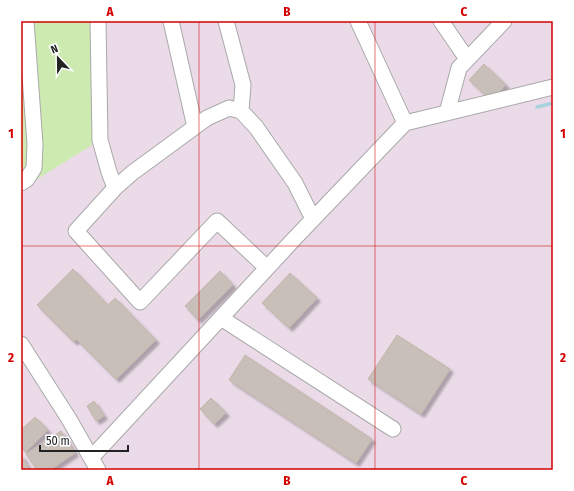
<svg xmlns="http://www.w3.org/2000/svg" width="574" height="491" font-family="'Fira Sans Condensed',sans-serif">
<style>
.industrial{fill:#ebdbe8}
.grass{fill:#cdebb0}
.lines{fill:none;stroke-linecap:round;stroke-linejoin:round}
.stream{stroke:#aad3df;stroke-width:3.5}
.building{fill:#c7bfb8;stroke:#c4b6ab;filter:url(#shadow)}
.minor-casing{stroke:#a9a9a9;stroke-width:17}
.minor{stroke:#fff;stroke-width:15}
.grid{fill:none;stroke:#d40000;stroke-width:1;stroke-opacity:0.55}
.neatline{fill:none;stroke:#d40000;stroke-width:1.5}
.grid-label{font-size:13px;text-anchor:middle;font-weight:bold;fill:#d40000}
</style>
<defs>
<filter id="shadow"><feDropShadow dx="3.5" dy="3.5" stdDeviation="1" flood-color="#0004"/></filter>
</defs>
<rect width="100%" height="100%" fill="#f2efe9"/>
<path class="industrial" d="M21,21H553V470H21Z"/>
<path class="grass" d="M21,21H90L92,145L21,189Z"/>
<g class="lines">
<path class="stream" d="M537,107L553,103"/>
</g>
<path class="building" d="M484,64L506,85L491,100L469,80Z
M73,269L108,305L115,298L156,340L116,379L76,339L74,342L37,305Z
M220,271L233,285L198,320L185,306Z
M290,273L317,298L289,328L262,303Z
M397,335L450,369L421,414L368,379Z
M245,355L372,439L356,463L229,380Z
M211,398L226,413L214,424L200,409Z
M94,401L104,416L96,421L87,406Z
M35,417L48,430L26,452L21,447V430Z
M61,431L75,453L50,470H37L26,454Z
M21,455L30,470H21Z"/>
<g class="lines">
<defs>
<path id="minor" d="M98,21L100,140L109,172L115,188L132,173L207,118L229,108L241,111L256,127L295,183L313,219
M171,21L195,127
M226,21L243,85L241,111
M358,21L405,123
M441,21L467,59
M447,113L459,68L504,21
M21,183L27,179L34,168L35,144L26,21
M115,188L76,231L140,302L217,221L267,268
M221,318L393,429
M21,344L69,419L98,470
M92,457L294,239L405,123L553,87"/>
</defs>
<use href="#minor" class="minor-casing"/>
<use href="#minor" class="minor"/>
</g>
<path class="grid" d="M199,21V470M375,21V470M21,246H553"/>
<rect width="574" height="491" fill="none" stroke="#ffffff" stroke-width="44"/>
<g transform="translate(58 58) rotate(338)" stroke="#ffffff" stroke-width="3" paint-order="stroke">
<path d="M0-3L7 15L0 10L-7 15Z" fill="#222222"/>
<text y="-6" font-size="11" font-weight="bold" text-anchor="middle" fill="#222222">N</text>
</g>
<path d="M40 445v6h88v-6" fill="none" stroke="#222222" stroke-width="2"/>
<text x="46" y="445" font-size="12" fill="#222222" stroke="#ffffff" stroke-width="3" paint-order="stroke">50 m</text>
<rect x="22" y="22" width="530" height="447" class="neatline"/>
<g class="grid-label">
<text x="110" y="16">A</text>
<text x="287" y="16">B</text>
<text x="464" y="16">C</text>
<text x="11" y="138">1</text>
<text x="563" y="138">1</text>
<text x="11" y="362">2</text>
<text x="563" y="362">2</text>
<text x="110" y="485">A</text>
<text x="287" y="485">B</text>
<text x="464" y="485">C</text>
</g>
</svg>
